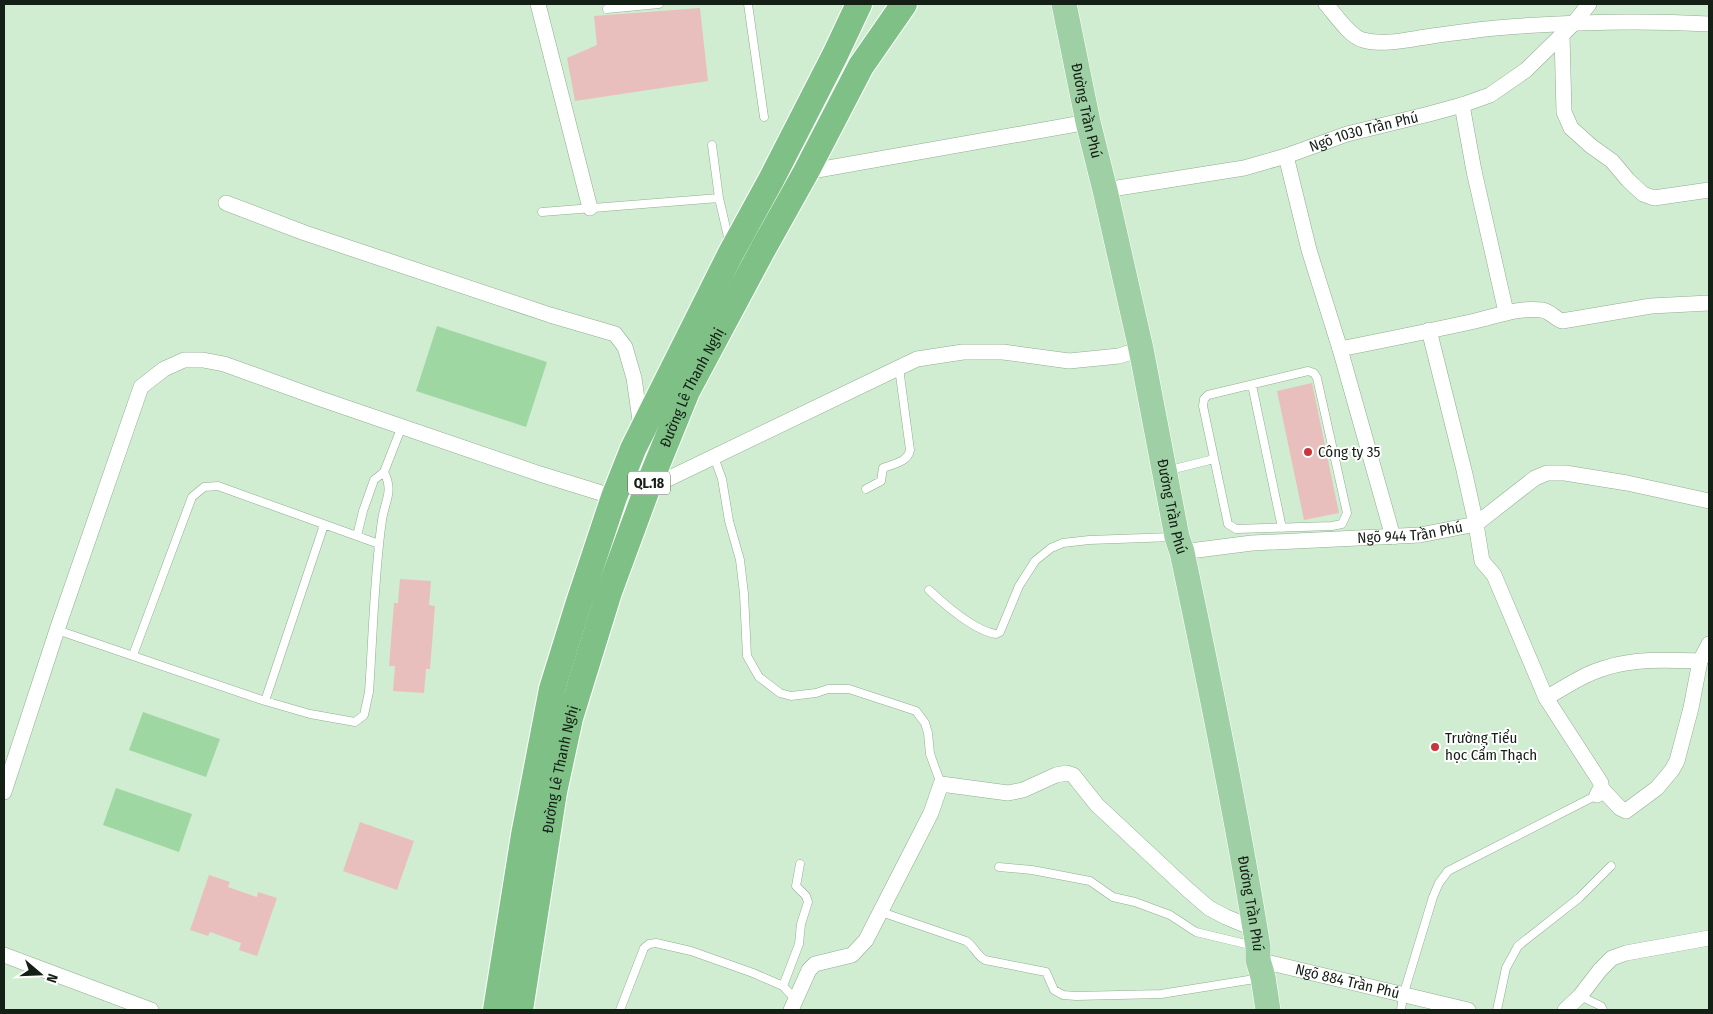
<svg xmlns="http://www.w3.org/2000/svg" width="1713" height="1014" font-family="'Fira Sans Condensed',sans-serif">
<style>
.green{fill:#9fd7a3}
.building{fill:#e9bfbd}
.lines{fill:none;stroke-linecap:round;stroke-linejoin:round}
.service-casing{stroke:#91ad92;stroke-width:9}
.minor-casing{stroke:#91ad92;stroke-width:16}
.primary-casing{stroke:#fff;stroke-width:26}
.trunk-casing{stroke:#fff;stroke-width:28}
.service{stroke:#fff;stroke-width:8}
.minor{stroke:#fff;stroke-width:15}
.primary{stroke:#9fd0a5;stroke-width:25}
.trunk{stroke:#7fc087;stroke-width:26}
.poi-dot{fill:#c6373e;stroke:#fff;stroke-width:2}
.labels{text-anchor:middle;stroke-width:4;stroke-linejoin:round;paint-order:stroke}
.shield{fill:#fff;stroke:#5a625b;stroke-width:1}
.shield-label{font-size:14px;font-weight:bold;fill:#141f15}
.street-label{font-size:15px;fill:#141f15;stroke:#fff}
.poi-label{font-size:15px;fill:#141f15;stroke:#fff;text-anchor:start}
</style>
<rect width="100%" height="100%" fill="#d0edd1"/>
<path class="green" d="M437,326L547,362L526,427L416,391Z
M143,712L220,739L206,777L129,750Z
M116,788L192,814L179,852L103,825Z"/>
<path class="building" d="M700,8L708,81L575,101L567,58L597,45L594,16Z
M1312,383L1339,513L1304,520L1277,391Z
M400,579L431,581L429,605L435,606L430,669H426L424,693L393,691L395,666H389L394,603H398Z
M360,822L414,841L397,890L343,871Z
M209,875L230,882L228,887L257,897L258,892L277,898L257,956L239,950L241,943L210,932L208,936L190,930Z"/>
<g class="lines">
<defs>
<path id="service" d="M748,4L764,117
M607,9L659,4
M712,145L719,198L729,241
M542,212L719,198
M1308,371L1314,373L1317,378L1347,513L1342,524L1332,526L1236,529L1228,524L1203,406L1204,399L1208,395Z
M1252,385L1282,528
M714,457L722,479L729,521L740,560L744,594L747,656L759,677L780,693L791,696L816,693L828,689H849L916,711L925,723L928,733L930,754L941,784
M1166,471L1214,459
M866,489L881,481L883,468C893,464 908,462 910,450L899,368
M357,536L363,511L374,480L384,472L402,426
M929,590C944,604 975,631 996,634L1000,632L1019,586L1035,561L1051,548L1063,543L1089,540L1173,537
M57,630L265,701L310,714L355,722L364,715L369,692C373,635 374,576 382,520C385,500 394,492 384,472
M133,655L192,497L204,487L218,486L379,544
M265,701L324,525
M999,867L1032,870L1090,881L1113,897L1135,902L1170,915L1196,932L1254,946
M881,912L966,941C974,946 977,956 985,960L1046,972L1054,990L1063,995L1076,996L1161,994L1261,978
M783,986L799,944L801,924L808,902L806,896L796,886L800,864
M1580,996L1601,1006L1603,1010
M620,1010L644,948L649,944L656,943L691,951L753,973L783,986L795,999
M1401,1010L1403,996L1433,897L1439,883L1448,871L1597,795
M1497,1010L1506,968L1518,946L1579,898L1611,866"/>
<g id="minor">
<path d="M538,4L590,208"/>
<path d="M1326,4C1335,14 1350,37 1363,40C1385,46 1410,39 1432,36C1453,33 1475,30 1496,28C1567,22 1638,20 1709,24"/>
<path d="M1562,35L1564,112L1571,128L1591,146L1612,161L1628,180L1643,194L1654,198L1709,190"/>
<path d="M1462,105L1474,171L1506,312"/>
<path d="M1286,156L1309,250L1340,349L1393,537"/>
<path d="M806,172L1088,122"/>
<path id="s1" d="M1105,190L1244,168L1286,156L1347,134L1429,114L1462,105L1490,95L1526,70L1574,23L1589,4"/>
<path d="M226,203L305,233L550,315L615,334L625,347L634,378L641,427"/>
<path d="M1429,330L1464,470L1476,524L1482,561L1494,575L1546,698L1601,783V788L1597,795"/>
<path d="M1340,349C1385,340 1430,331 1475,321C1497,316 1519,307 1542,310C1550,311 1554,318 1562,321L1651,306L1709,303"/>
<path d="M647,489L917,359L963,352H1003L1069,361L1119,356L1141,349"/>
<path id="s2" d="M1182,552L1252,543L1420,535L1476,524L1535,478L1547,473H1565L1627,483L1709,501"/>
<path d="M1546,698C1565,687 1584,674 1605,668C1635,658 1669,660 1700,661"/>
<path d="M1601,788L1620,808L1626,811L1657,788L1672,770L1677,761L1691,708L1700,661L1709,644"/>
<path d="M4,792L57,630L141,387L164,369L184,360H203L224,364L321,399L540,474L614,497"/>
<path d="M4,955L151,1010"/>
<path id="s3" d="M1258,960L1468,1010"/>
<path d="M791,1010L809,970L815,964L852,955L866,940L931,813L941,784L1008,793L1023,790L1056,775L1067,773L1073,775L1097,805L1187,889L1209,908L1226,917L1255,929"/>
<path d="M1565,1010L1580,996L1600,970L1612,958L1626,953L1709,938"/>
</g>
<g id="primary">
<path id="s4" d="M1064,4L1088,122L1105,190L1141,349L1177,537L1182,552C1210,684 1237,815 1258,947V960L1263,977L1268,1010"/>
</g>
<g id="trunk">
<path d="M496,1010L524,835L552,689L579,602L614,497L633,449L731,253L771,180L835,55L859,4"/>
<path id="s5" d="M520,1010L554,792L570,718L609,592L647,489L687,391L764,247L806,172L861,66L904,4"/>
</g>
</defs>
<use href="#service" class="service-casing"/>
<use href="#minor" class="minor-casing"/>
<use href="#primary" class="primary-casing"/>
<use href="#trunk" class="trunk-casing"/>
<use href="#service" class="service"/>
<use href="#minor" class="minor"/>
<use href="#primary" class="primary"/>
<use href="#trunk" class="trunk"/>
</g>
<g class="poi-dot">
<circle cx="1308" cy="452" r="5"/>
<circle cx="1435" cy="747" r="5"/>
</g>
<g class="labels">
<rect class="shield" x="628" y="471.5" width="42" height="23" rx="4"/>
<g class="shield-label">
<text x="649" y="488">QL.18</text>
</g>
<g class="street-label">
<text dy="5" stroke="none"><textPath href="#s4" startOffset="109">Đường Trần Phú</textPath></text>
<text dy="5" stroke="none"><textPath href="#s1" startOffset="266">Ngõ 1030 Trần Phú</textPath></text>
<text dy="5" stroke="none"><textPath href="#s5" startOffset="649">Đường Lê Thanh Nghị</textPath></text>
<text dy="5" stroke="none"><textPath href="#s4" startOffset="514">Đường Trần Phú</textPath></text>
<text dy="5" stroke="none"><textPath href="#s2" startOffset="229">Ngõ 944 Trần Phú</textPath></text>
<text dy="5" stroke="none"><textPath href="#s5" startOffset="244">Đường Lê Thanh Nghị</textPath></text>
<text dy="5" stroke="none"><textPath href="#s4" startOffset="919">Đường Trần Phú</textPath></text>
<text dy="5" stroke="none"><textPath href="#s3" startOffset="92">Ngõ 884 Trần Phú</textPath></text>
</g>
<g class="poi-label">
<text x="1318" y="457">Công ty 35</text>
<text x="1445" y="743">Trường Tiểu<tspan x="1445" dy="17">học Cẩm Thạch</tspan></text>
</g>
</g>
<rect width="1713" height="1014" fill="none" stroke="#141f15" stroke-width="10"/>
<g transform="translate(40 974) rotate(109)" stroke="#ffffff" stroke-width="4" paint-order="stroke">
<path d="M0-4L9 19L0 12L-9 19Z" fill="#141f15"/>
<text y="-8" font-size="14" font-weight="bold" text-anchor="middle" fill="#141f15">N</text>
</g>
</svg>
